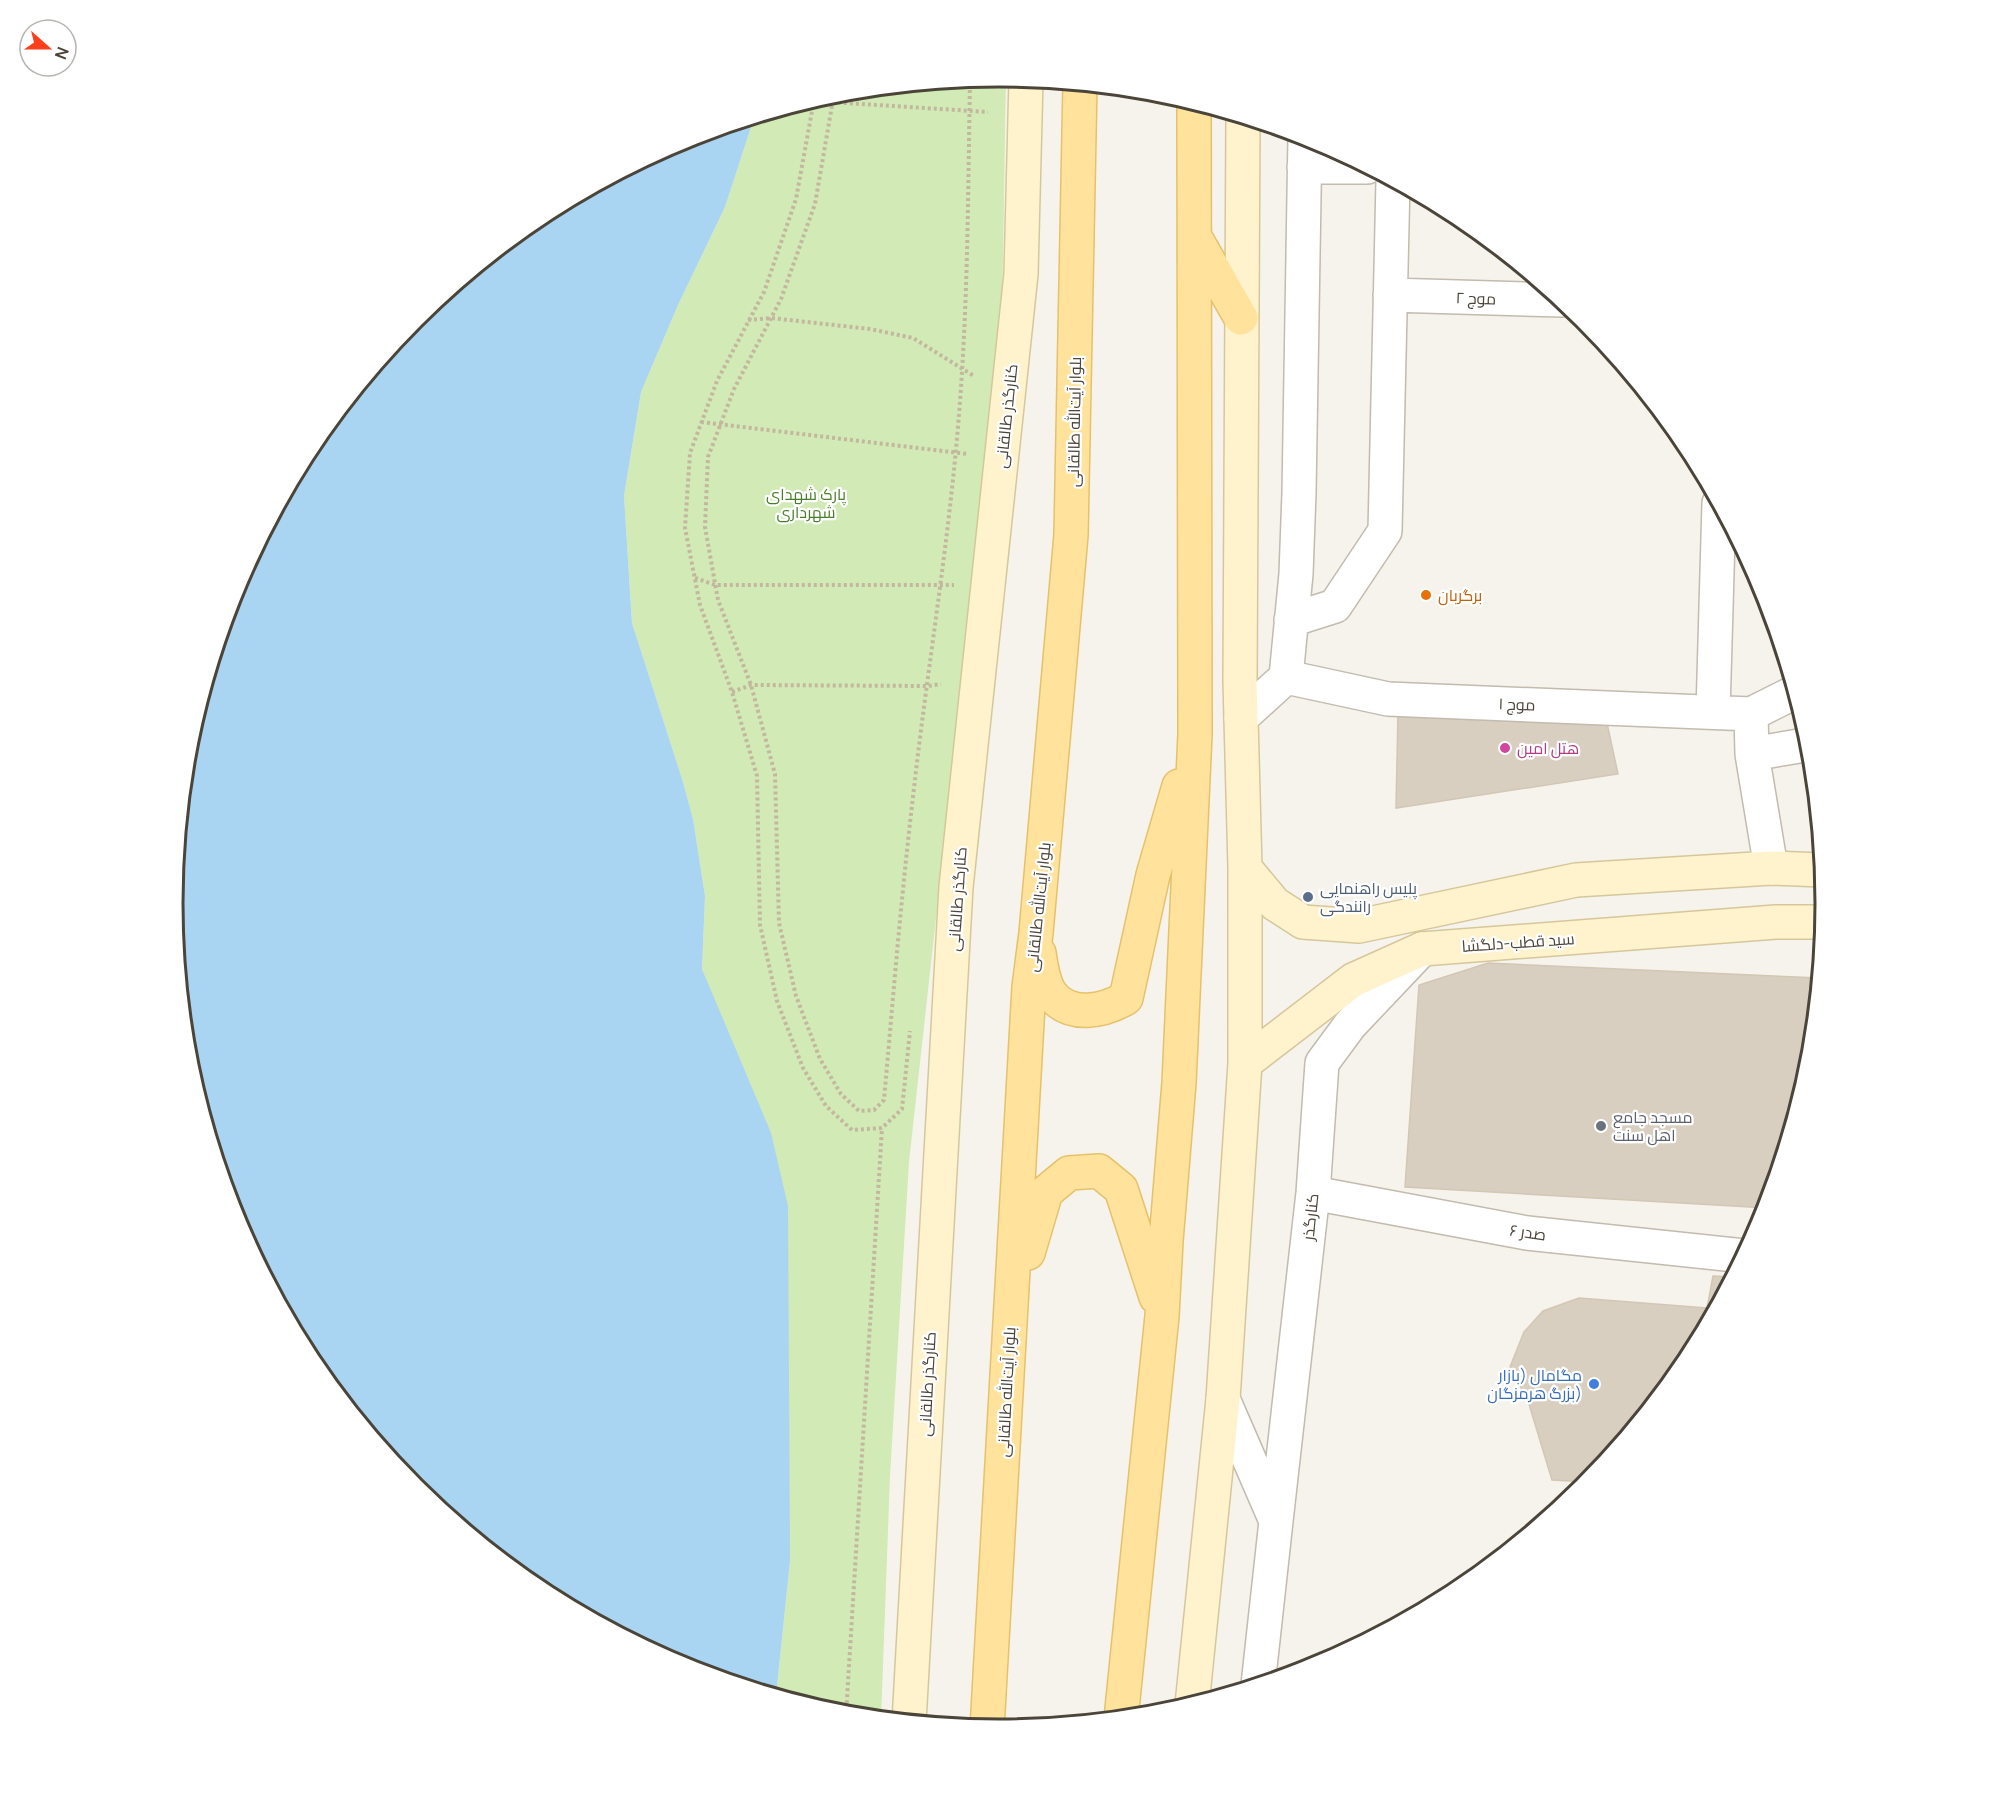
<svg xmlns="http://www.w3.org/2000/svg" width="1999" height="1807" font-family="Manrope,Cairo,sans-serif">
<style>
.green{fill:#d2eab5}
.water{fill:#a9d4f2}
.building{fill:#d8cfc1;stroke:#d3c7b4;stroke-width:1.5}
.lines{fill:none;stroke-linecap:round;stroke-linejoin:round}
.street-casing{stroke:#c2bbae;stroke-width:36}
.secondary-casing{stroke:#d6c79b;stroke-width:36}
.primary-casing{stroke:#e6c16a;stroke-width:36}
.path{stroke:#c4b79f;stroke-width:4;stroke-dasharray:3 3;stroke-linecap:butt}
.street{stroke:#fff;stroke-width:33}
.secondary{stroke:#fff3cd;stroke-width:33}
.primary{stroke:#ffe39c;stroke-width:33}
.food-dot{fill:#e8710a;stroke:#fff;stroke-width:2}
.hotel-dot{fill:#d1479c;stroke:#fff;stroke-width:2}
.service-dot{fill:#5c6f8a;stroke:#fff;stroke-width:2}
.worship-dot{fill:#6b7280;stroke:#fff;stroke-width:2}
.shop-dot{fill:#3f7fe0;stroke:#fff;stroke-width:2}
.labels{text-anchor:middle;stroke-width:4.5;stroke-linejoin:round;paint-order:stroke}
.street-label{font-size:16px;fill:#4b4439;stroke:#fff}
.park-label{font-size:16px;fill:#4a7f2a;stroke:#fff}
.food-label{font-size:16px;fill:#c56008;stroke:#fff;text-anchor:start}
.hotel-label{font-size:16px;fill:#b23c85;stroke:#fff;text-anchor:start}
.service-label{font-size:16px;fill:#4e5e75;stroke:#fff;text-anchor:start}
.worship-label{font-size:16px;fill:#5b616d;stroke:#fff;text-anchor:start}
.shop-label{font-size:16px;fill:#366cbe;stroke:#fff;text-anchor:end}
.rim{fill:none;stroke:#4b4439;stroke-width:3}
</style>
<rect width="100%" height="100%" fill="#f6f3ec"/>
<path class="green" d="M1000,77H1006L1001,375L953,765L909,1162L890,1476L881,1719L838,1715L776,1696L790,1561L721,1016L702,969L705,896L693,819L683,782L632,623L624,496L641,392L678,305L725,207L754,118L838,92Z"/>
<path class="water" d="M754,118L725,207L678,305L641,392L624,496L632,623L683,782L693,819L705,896L702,969L771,1133L788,1206L790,1561L776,1696L683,1667L540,1591L414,1488L312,1363L235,1220L188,1065L173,903L188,742L236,587L312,444L415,318L540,216L683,139Z"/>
<path class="building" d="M1398,711L1607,723L1618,774L1396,808Z
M1488,963L1819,978L1811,1065L1767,1208L1405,1187L1419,985Z
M1713,1276L1733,1277L1687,1363L1589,1482L1552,1480L1528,1401L1510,1367L1524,1332L1543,1311L1579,1298L1707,1308Z"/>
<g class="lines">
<defs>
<path id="street" d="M1304,167H1367
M1390,295L1562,300
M1291,620L1335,606L1385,531L1393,181
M1286,677L1388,699L1751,714L1795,692
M1713,712L1719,503
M1751,714L1752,754L1771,868
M1241,718L1286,677L1296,574L1299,493L1305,136
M1752,754L1811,744
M1313,1193L1527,1233L1744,1256
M1223,1399L1276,1521L1258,1685
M1276,1521L1313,1193L1322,1063L1350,1025L1422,949"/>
<path id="secondary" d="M1245,868L1275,904L1303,922L1359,926L1576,880L1771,868L1823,870
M1245,1063L1353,980L1422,949L1776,922H1825
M1192,1705L1223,1399L1245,1063V868L1240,681L1243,117
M909,1722L956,887L1021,274L1026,79"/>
<path id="primary" d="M1196,239L1241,318
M1039,953C1041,966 1043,983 1051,994C1070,1019 1104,1011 1126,998L1153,875L1179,786
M1028,1253L1046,1192L1069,1173L1099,1171L1121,1189L1156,1297
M1121,1719L1162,1316L1166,1241L1179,1083L1195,734L1194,103
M987,1729L1029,987L1036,933L1071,535L1080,84"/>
</defs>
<use href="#street" class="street-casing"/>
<use href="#secondary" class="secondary-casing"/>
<use href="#primary" class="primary-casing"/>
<path class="path" d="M834,94L815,204L781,299L734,389L708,457L705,527L718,600L751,685L775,774L779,923L796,996L820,1059L841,1094L859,1111L874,1110L884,1100C893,999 901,898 913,797C927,670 949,543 959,414C968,303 968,191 970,79
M814,100L796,199L764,292L717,381L690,453L685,528L700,605L732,692L757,776L760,925L777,1001L803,1068L826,1106L852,1130L882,1128L902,1109L910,1031
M814,101L988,112
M748,320L771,318L870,329L913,338L974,376
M701,422L968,454
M695,578L715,585H954
M732,692L751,685L928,686L941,684
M846,1715L882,1128"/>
<use href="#street" class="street"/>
<use href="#secondary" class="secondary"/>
<use href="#primary" class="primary"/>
</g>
<circle class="food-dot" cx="1426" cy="595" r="6"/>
<circle class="hotel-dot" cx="1505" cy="748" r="6"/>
<circle class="service-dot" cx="1308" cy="897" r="6"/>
<circle class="worship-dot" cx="1601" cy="1126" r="6"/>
<circle class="shop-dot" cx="1594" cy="1384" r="6"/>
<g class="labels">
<g class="street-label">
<text transform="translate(1476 298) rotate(2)" y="6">موج ۲</text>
<text transform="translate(1006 416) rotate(-84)" y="6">کنارگذر طالقانی</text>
<text transform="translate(1074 422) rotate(-89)" y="6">بلوار آیت‌الله طالقانی</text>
<text transform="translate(1517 704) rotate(2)" y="6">موج ۱</text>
<text transform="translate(957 899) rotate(-86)" y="6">کنارگذر طالقانی</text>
<text transform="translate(1038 907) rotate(-84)" y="6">بلوار آیت‌الله طالقانی</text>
<text transform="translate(1518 942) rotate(-4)" y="6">سید قطب-دلگشا</text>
<text transform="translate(1310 1217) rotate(-84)" y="6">کنارگذر</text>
<text transform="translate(1528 1232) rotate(8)" y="6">صدر ۶</text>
<text transform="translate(927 1384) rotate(-87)" y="6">کنارگذر طالقانی</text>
<text transform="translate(1006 1392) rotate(-87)" y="6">بلوار آیت‌الله طالقانی</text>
</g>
<g class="park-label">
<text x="806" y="500">پارک شهدای<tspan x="806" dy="18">شهرداری</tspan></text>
</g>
<g class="food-label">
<text x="1438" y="601">برگربان</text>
</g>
<g class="hotel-label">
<text x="1517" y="754">هتل امین</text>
</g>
<g class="service-label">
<text x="1320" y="894">پلیس راهنمایی<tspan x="1320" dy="18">رانندگی</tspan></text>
</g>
<g class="worship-label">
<text x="1613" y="1123">مسجد جامع<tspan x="1613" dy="18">اهل سنت</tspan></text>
</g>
<g class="shop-label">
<text x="1582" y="1381">مگامال (بازار<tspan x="1582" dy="18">بزرگ هرمزگان)</tspan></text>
</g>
</g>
<path d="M0 0H1999V1807H0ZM183 903a816 816 0 1 1 1632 0a816 816 0 1 1-1632 0Z" fill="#fff" fill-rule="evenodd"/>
<path class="rim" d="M183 903a816 816 0 1 1 1632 0a816 816 0 1 1-1632 0Z"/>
<g transform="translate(48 48) rotate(111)"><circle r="28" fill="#ffffff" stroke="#b7b4b0" stroke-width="1.5"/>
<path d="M0-4.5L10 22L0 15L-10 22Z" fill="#fc3f1d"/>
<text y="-9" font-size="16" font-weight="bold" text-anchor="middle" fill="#4b4439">N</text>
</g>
</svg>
